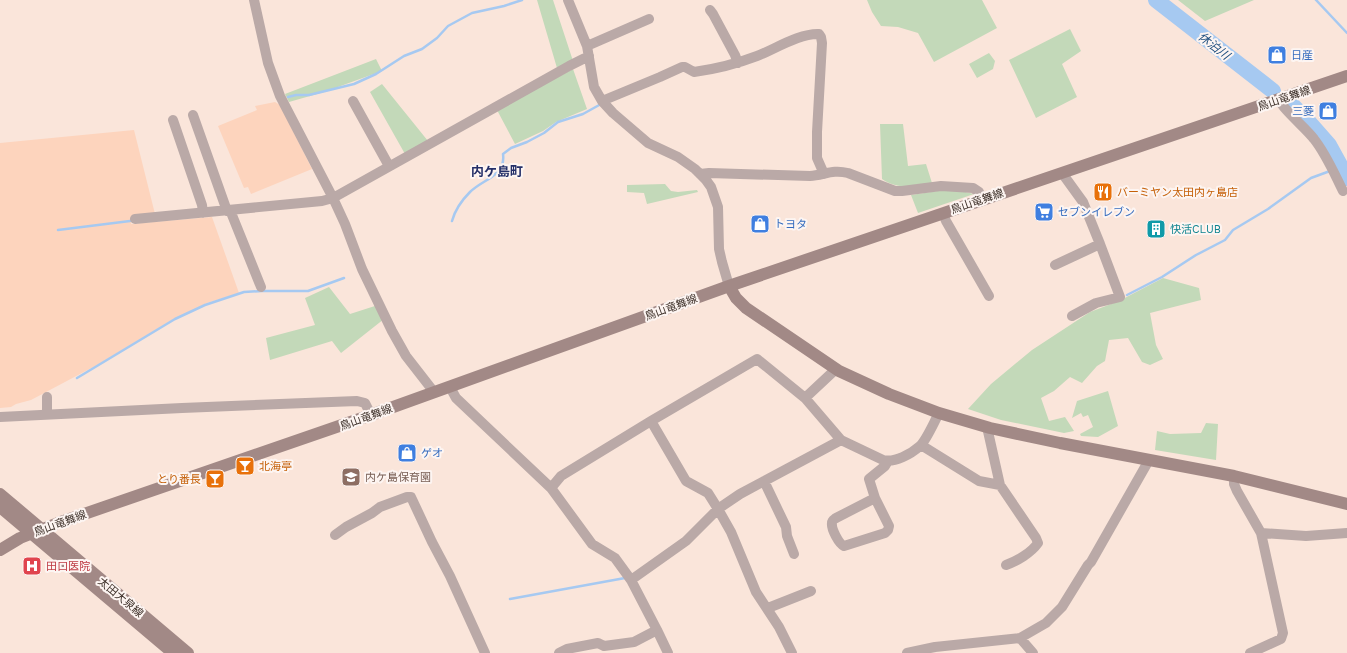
<svg xmlns="http://www.w3.org/2000/svg" width="1347" height="653" font-family="'Work Sans','Noto Sans JP',sans-serif">
<style>
.built{fill:#fdd4bd}
.green{fill:#c3d9b9}
.lines{fill:none;stroke-linecap:round;stroke-linejoin:round}
.stream{stroke:#a6c9f1;stroke-width:2.5}
.river{stroke:#a6c9f1;stroke-width:16}
.street{stroke:#baa9a7;stroke-width:10}
.secondary{stroke:#a28986;stroke-width:12}
.labels{text-anchor:middle;stroke-width:4;stroke-linejoin:round;paint-order:stroke}
.shop-label{font-size:11px;fill:#366cbe;stroke:#fdf5f2;text-anchor:start}
.street-label{font-size:11px;fill:#3c2f28;stroke:#fdf5f2}
.food-label{font-size:11px;fill:#c56008;stroke:#fdf5f2;text-anchor:start}
.culture-label{font-size:11px;fill:#0d838f;stroke:#fdf5f2;text-anchor:start}
.education-label{font-size:11px;fill:#785e54;stroke:#fdf5f2;text-anchor:start}
.health-label{font-size:11px;fill:#be3a42;stroke:#fdf5f2;text-anchor:start}
.water-label{font-size:12px;font-style:italic;fill:#1c4d7e;stroke:#fdf5f2}
.quarter-label{font-size:13px;font-weight:bold;fill:#242f68;stroke:#fdf5f2}
</style>
<rect width="100%" height="100%" fill="#fae5da"/>
<path class="built" d="M275,102L280,105L312,169L251,194L248,187L244,188L218,126L257,110L255,106Z
M134,130L155,214L131,217V224L212,217L239,293L207,303L170,321L97,365L31,400L16,404L11,407L0,408V143Z"/>
<path class="green" d="M537,0H553L573,61L557,68Z
M867,0H982L997,28L934,62L918,33L898,27L881,26L872,12Z
M1178,0H1254L1205,21Z
M1070,29L1081,51L1062,64L1077,97L1036,118L1009,60Z
M989,53L995,61L993,69L977,78L969,64Z
M376,59L382,71L324,92L289,102L285,94Z
M573,69L587,109L556,122L543,131L515,144L497,110Z
M382,84L428,141L405,154L370,92Z
M880,124H903L908,166L926,164L932,183C914,186 898,190 882,179Z
M665,184L671,191L678,192L697,190L698,192L647,204L644,193L627,192V185Z
M944,190L961,191L974,194L918,213L911,195Z
M1163,278L1199,288L1201,300L1150,313L1156,345L1163,359L1150,365L1142,362L1128,338L1109,340L1105,361L1097,366L1082,383L1070,377L1054,391L1041,398L1049,421L1065,417L1074,431L1064,433L1001,420L968,409L991,384L1032,350L1090,312L1119,301Z
M329,287L350,314L378,305L384,319L341,353L332,341L270,360L266,338L315,325L305,298Z
M1108,391L1118,426L1098,437L1081,436L1080,434L1093,427L1088,415L1083,417L1081,413L1072,418L1077,401Z
M1206,423L1218,424L1216,460L1155,450L1157,431L1170,434L1201,433Z"/>
<g class="lines">
<path class="stream" d="M1316,0L1347,33
M288,97L296,95H309L354,84L376,74L404,56L422,49L437,38L448,26L472,13L504,6L522,0
M452,221C455,210 462,200 470,192C483,179 506,176 503,154L511,148L527,142L544,133L558,122L583,114L601,104
M58,230L130,221
M1127,295L1162,277L1196,255L1225,240L1233,230L1268,209L1311,178L1330,171
M77,378L175,319L205,305L244,292L262,291H308L344,278
M510,599L625,578"/>
<path class="river" d="M1156,0L1273,91
M1293,106L1307,120L1329,145L1347,178"/>
<path class="street" d="M254,0L268,63L280,96L333,198L345,224L362,269L392,331L406,356L434,392
M568,0L587,46L594,87L602,101L613,113L648,143L678,157L695,169L706,180L711,187L718,207L719,249L722,262L729,286
M710,10L713,14L735,55L738,63
M587,46L649,19
M1279,99C1282,109 1306,128 1314,139C1326,154 1334,173 1343,191
M353,101L389,166
M602,101L660,77L682,67H685L694,72C716,69 736,64 757,56C775,49 800,33 819,34L821,37L822,43L817,132V158L824,174
M193,115L227,211
M173,120L202,205L203,213
M700,174L709,173L810,176C824,175 833,169 848,173L895,191H902L941,186L973,188L979,192L982,200
M231,211L232,215L261,287
M943,213L946,221L989,296
M135,219L322,201L333,198L569,66L589,56
M1055,265L1100,244L1083,202L1062,173
M1072,316L1096,303L1120,297L1100,244
M450,387L456,398L551,488L592,544L615,558L631,580L657,630L668,653
M805,398L841,440
M47,414V397
M0,417L182,408L357,401L365,403L371,415
M651,421L686,481L708,493L718,509L731,532L756,592L779,627L792,653
M921,445L979,481L1000,485L987,427
M1234,476V484L1237,491L1261,533L1283,633L1281,639L1250,653
M764,481L786,527L787,536L794,554
M1000,485L1036,538L1038,543C1031,553 1017,561 1006,565
M551,488L561,476L651,421L757,359L805,398L836,369
M875,498L836,518C833,520 832,520 832,523C831,529 839,544 844,546L885,533L888,530L889,526L875,498L869,479L885,466L888,461
M1261,533L1306,536L1347,533
M335,535L346,527L372,513L380,507L407,497H411L432,542L450,576L485,653
M631,580L686,541L718,509L740,494L841,440L883,460C895,463 911,454 920,446C927,439 934,422 939,413
M768,608L811,591
M1020,638L1033,653
M559,653L567,649L598,643L604,646L634,642L657,630
M907,653L935,647L1020,638L1046,623L1062,607L1088,565L1091,562L1149,460"/>
<path class="secondary" d="M729,286L736,298L746,308L839,371L889,394L939,413L990,428L1060,443L1234,476L1347,504
M0,494L188,653
M0,507L173,653
M0,550L20,538L58,523L371,415L729,286L1347,76"/>
</g>
<defs>
<symbol id="shop-square" viewBox="-11 -11 22 22"><rect x="-9" y="-9" width="18" height="18" rx="4" fill="#3f7fe0" stroke="#fdf5f2"/><path d="M-5-2.5h2.3a2.7 3.5 0 0 1 5.4 0H5L5.5 6h-11ZM-1.5-2.5h3a1.5 2.3 0 0 0-3 0Z" fill="#fff"/></symbol>
<symbol id="restaurant-square" viewBox="-11 -11 22 22"><rect x="-9" y="-9" width="18" height="18" rx="4" fill="#e8710a" stroke="#fdf5f2"/><path d="M-5-6h1v4h1v-4h1v4h1v-4h1v5L-1.5 .5V6h-2V.5L-5-1ZM5-6V6H3V1.5H1.5Q1.5-4 5-6Z" fill="#fff"/></symbol>
<symbol id="supermarket-square" viewBox="-11 -11 22 22"><rect x="-9" y="-9" width="18" height="18" rx="4" fill="#3f7fe0" stroke="#fdf5f2"/><path d="M-6-5.5h2.5l.6 2H6L4.5 2H-2.5L-4.4-4H-6ZM-1.5 3.2a1.3 1.3 0 1 0 .1 0ZM3 3.2a1.3 1.3 0 1 0 .1 0Z" fill="#fff"/></symbol>
<symbol id="building-square" viewBox="-11 -11 22 22"><rect x="-9" y="-9" width="18" height="18" rx="4" fill="#0f9aa8" stroke="#fdf5f2"/><path d="M-4-6H4V6H1V3H-1V6H-4ZM-2.5-4.3h1.7v1.8h-1.7ZM.8-4.3h1.7v1.8H.8ZM-2.5-1h1.7V.8h-1.7ZM.8-1h1.7V.8H.8Z" fill="#fff"/></symbol>
<symbol id="bar-square" viewBox="-11 -11 22 22"><rect x="-9" y="-9" width="18" height="18" rx="4" fill="#e8710a" stroke="#fdf5f2"/><path d="M-6-5H6L.8 .8V4.5H3.5V6h-7V4.5H-.8V.8Z" fill="#fff"/></symbol>
<symbol id="school-square" viewBox="-11 -11 22 22"><rect x="-9" y="-9" width="18" height="18" rx="4" fill="#8d6e63" stroke="#fdf5f2"/><path d="M0-5L7-2L0 1L-7-2ZM-4 1L0 2.5L4 1V4Q0 6-4 4Z" fill="#fff"/></symbol>
<symbol id="hospital-square" viewBox="-11 -11 22 22"><rect x="-9" y="-9" width="18" height="18" rx="4" fill="#e0444e" stroke="#fdf5f2"/><path d="M-5-5h3v3.5h4V-5h3V5h-3V1.5h-4V5h-3Z" fill="#fff"/></symbol>
</defs>
<g fill-rule="evenodd">
<use href="#shop-square" x="1266" y="44" width="22" height="22"/>
<use href="#shop-square" x="1317" y="100" width="22" height="22"/>
<use href="#restaurant-square" x="1092" y="181" width="22" height="22"/>
<use href="#supermarket-square" x="1033" y="201" width="22" height="22"/>
<use href="#shop-square" x="749" y="213" width="22" height="22"/>
<use href="#building-square" x="1145" y="218" width="22" height="22"/>
<use href="#shop-square" x="396" y="442" width="22" height="22"/>
<use href="#bar-square" x="234" y="455" width="22" height="22"/>
<use href="#school-square" x="340" y="466" width="22" height="22"/>
<use href="#bar-square" x="204" y="468" width="22" height="22"/>
<use href="#hospital-square" x="21" y="555" width="22" height="22"/>
</g>
<g class="labels">
<g class="shop-label">
<text x="1291" y="59">日産</text>
<text x="1314" y="115" text-anchor="end">三菱</text>
<text x="1058" y="216">セブンイレブン</text>
<text x="774" y="228">トヨタ</text>
<text x="421" y="457">ゲオ</text>
</g>
<g class="street-label">
<text transform="translate(1284 98) rotate(-19)" y="4">鳥山竜舞線</text>
<text transform="translate(977 201) rotate(-19)" y="4">鳥山竜舞線</text>
<text transform="translate(671 307) rotate(-20)" y="4">鳥山竜舞線</text>
<text transform="translate(366 417) rotate(-20)" y="4">鳥山竜舞線</text>
<text transform="translate(60 523) rotate(-20)" y="4">鳥山竜舞線</text>
<text transform="translate(121 597) rotate(40)" y="4">太田大泉線</text>
</g>
<g class="food-label">
<text x="1117" y="196">バーミヤン太田内ヶ島店</text>
<text x="259" y="470">北海亭</text>
<text x="201" y="483" text-anchor="end">とり番長</text>
</g>
<g class="culture-label">
<text x="1170" y="233">快活CLUB</text>
</g>
<g class="education-label">
<text x="365" y="481">内ケ島保育園</text>
</g>
<g class="health-label">
<text x="46" y="570">田口医院</text>
</g>
<g class="water-label">
<text transform="translate(1214 46) rotate(38)" y="4">休泊川</text>
</g>
<g class="quarter-label">
<text x="497" y="176">内ケ島町</text>
</g>
</g>
</svg>
